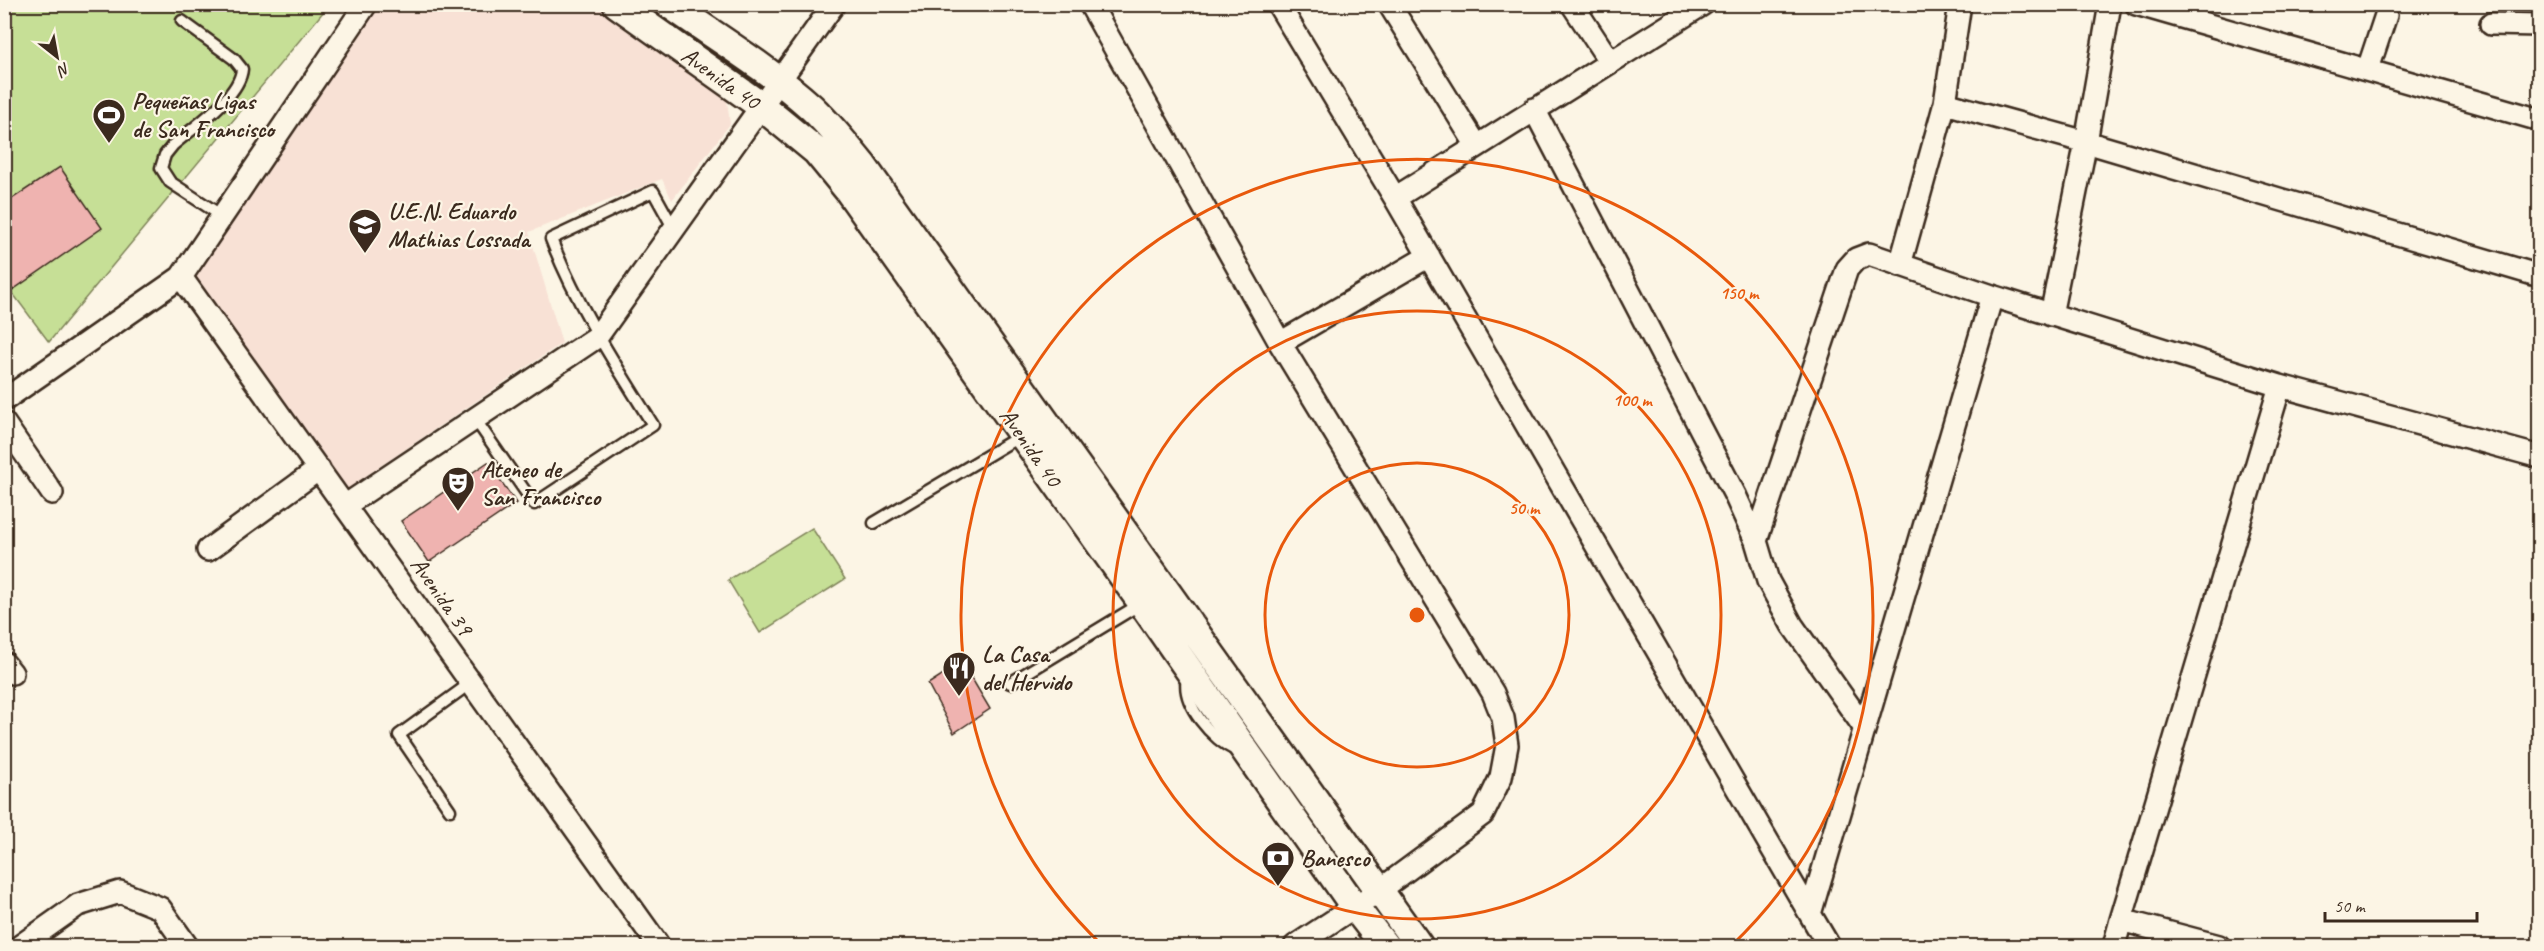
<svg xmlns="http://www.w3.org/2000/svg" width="2544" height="951" font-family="Caveat,sans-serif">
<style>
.built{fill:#f8e1d5}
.green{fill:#c6df96;stroke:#80845a;stroke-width:1.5}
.building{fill:#efb3b0;stroke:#3b2a1e;stroke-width:1.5}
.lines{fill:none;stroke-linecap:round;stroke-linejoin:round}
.service-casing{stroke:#3b2a1e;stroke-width:15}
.minor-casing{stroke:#3b2a1e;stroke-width:26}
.tertiary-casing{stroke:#3b2a1e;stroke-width:32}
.service{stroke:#fcf5e5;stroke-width:10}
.minor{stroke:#fcf5e5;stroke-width:21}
.tertiary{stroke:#fcf5e5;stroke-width:27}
.ring{fill:none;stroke:#e8590c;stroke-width:3}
.labels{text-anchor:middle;stroke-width:4.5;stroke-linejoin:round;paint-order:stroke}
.street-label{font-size:24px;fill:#3b2a1e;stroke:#fcf5e5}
.poi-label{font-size:24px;font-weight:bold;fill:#3b2a1e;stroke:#fcf5e5;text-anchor:start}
.centre{fill:#e8590c;stroke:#fcf5e5;stroke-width:3}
.ring-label{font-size:18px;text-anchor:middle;font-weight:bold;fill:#e8590c;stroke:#fcf5e5;stroke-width:4.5;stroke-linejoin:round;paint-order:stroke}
</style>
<rect width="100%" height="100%" fill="#fcf5e5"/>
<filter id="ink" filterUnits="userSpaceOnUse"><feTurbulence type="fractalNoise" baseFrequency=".0167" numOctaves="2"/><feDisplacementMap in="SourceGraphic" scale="12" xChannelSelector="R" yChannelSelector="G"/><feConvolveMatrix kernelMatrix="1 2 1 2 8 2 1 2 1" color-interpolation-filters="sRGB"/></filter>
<g filter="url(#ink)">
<path class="built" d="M366,5H607L726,93L730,124L672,200L662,179L529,232L562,343L360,480L338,502L181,277Z"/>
<path class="green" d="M5,5H329L49,342L5,283Z
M812,528L845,579L760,633L728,580Z"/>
<path class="building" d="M60,167L102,228L4,296V204Z
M488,462L516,503L429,562L401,521Z
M962,662L990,709L954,733L928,684Z"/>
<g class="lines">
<defs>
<path id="service" d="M182,21L234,59L242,69C240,96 194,127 173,145L165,155L161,168L170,182L222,216
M475,419L534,504L653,425C615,364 577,306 551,239L653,191L674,229
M874,523L1022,435
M1187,678C1181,704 1213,741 1236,750
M1010,683L1142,603
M450,810L399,735L472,682"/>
<path id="minor" d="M1090,4L1280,343L1493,693L1503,718L1507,745L1501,777L1483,814L1380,890L1295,946
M1278,4L1395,198L1810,914
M1389,4L1477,146
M1572,4L1610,62
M2136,4L2540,120
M2491,24L2540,25
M2368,69L2386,15
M1945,103L2086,142L2540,276
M1534,109L1735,495L1756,541L1768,581L1792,625L1864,727
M1395,198L1703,4
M1900,265L1945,103L1960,4
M181,277L659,946
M2051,315L2086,142L2110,4
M1280,343L1429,256
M4,400L181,277L366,4
M4,423L52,493
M346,505L597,337L834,4
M1756,541L1847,269L1856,259L1869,254L1992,296L2280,386
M208,550L319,469
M4,663L12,673
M20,946L78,905L120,892L160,908L187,946
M1829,946L1810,914L1992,296
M2114,946L2121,920
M2219,946L2121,920L2280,386L2540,457"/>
<path id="tertiary" d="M617,4L761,106L816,151L848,190L1142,603L1354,906L1385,946
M669,4C716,37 769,69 811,107C830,125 847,146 863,166L1419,946"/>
</defs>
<use href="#service" class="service-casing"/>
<use href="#minor" class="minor-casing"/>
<use href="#tertiary" class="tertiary-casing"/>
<use href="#service" class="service"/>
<use href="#minor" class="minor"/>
<use href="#tertiary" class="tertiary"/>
</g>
</g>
<g class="ring">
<circle cx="1417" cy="615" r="152"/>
<circle cx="1417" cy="615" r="304"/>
<path d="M1103 946A456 456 0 1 1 1731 946"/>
</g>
<defs>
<symbol id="stadium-pin" viewBox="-11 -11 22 30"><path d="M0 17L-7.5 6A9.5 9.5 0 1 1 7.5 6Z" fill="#3b2a1e" stroke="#fcf5e5"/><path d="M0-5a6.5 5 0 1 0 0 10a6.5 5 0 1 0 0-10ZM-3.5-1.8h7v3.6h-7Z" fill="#fff"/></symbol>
<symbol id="school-pin" viewBox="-11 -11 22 30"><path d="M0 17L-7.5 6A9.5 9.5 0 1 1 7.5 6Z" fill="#3b2a1e" stroke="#fcf5e5"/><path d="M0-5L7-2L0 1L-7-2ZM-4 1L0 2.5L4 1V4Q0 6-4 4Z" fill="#fff"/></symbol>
<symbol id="theatre-pin" viewBox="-11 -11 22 30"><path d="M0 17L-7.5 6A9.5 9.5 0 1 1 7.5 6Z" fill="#3b2a1e" stroke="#fcf5e5"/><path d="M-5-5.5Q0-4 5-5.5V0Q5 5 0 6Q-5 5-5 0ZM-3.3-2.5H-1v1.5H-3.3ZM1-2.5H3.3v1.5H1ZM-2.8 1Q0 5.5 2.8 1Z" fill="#fff"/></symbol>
<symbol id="restaurant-pin" viewBox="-11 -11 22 30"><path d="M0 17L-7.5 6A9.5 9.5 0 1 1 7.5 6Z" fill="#3b2a1e" stroke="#fcf5e5"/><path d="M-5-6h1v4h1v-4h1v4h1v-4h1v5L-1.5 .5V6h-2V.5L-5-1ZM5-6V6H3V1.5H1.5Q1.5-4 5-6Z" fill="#fff"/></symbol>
<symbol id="bank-pin" viewBox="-11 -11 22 30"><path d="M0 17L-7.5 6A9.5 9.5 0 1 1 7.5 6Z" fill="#3b2a1e" stroke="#fcf5e5"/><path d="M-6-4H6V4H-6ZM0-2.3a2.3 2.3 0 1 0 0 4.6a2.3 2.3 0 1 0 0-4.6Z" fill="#fff"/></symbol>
</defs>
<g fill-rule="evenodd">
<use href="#stadium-pin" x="90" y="96" width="38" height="52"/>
<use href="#school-pin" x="346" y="206" width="38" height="52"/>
<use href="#theatre-pin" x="439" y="464" width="38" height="52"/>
<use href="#restaurant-pin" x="940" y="649" width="38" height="52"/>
<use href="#bank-pin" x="1259" y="839" width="38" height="52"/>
</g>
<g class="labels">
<g class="street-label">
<text transform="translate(721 78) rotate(35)" y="8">Avenida 40</text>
<text transform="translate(1031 447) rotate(55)" y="8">Avenida 40</text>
<text transform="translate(442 596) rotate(55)" y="8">Avenida 39</text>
</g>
<g class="poi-label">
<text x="132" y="109">Pequeñas Ligas<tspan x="132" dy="28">de San Francisco</tspan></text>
<text x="388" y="219">U.E.N. Eduardo<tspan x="388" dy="28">Mathias Lossada</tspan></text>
<text x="481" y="477">Ateneo de<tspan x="481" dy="28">San Francisco</tspan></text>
<text x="982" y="662">La Casa<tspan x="982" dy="28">del Hervido</tspan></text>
<text x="1301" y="866">Banesco</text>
</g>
</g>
<circle cx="1417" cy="615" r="9" class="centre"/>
<g class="ring-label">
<text x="1739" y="299">150 m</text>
<text x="1632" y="406">100 m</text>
<text x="1524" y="514">50 m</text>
</g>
<rect width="2544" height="951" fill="none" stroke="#fcf5e5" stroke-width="24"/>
<rect x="12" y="12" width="2520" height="927" fill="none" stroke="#3b2a1e" stroke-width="2" filter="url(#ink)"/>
<g transform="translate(57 57) rotate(149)" stroke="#fcf5e5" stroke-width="4.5" paint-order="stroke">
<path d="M0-4.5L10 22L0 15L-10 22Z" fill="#3b2a1e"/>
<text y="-9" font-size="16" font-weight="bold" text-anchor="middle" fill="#3b2a1e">N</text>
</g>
<path d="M2325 912v9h152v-9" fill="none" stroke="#3b2a1e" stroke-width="3"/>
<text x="2334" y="912" font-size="18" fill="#3b2a1e" stroke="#fcf5e5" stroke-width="4.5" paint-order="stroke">50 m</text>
</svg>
